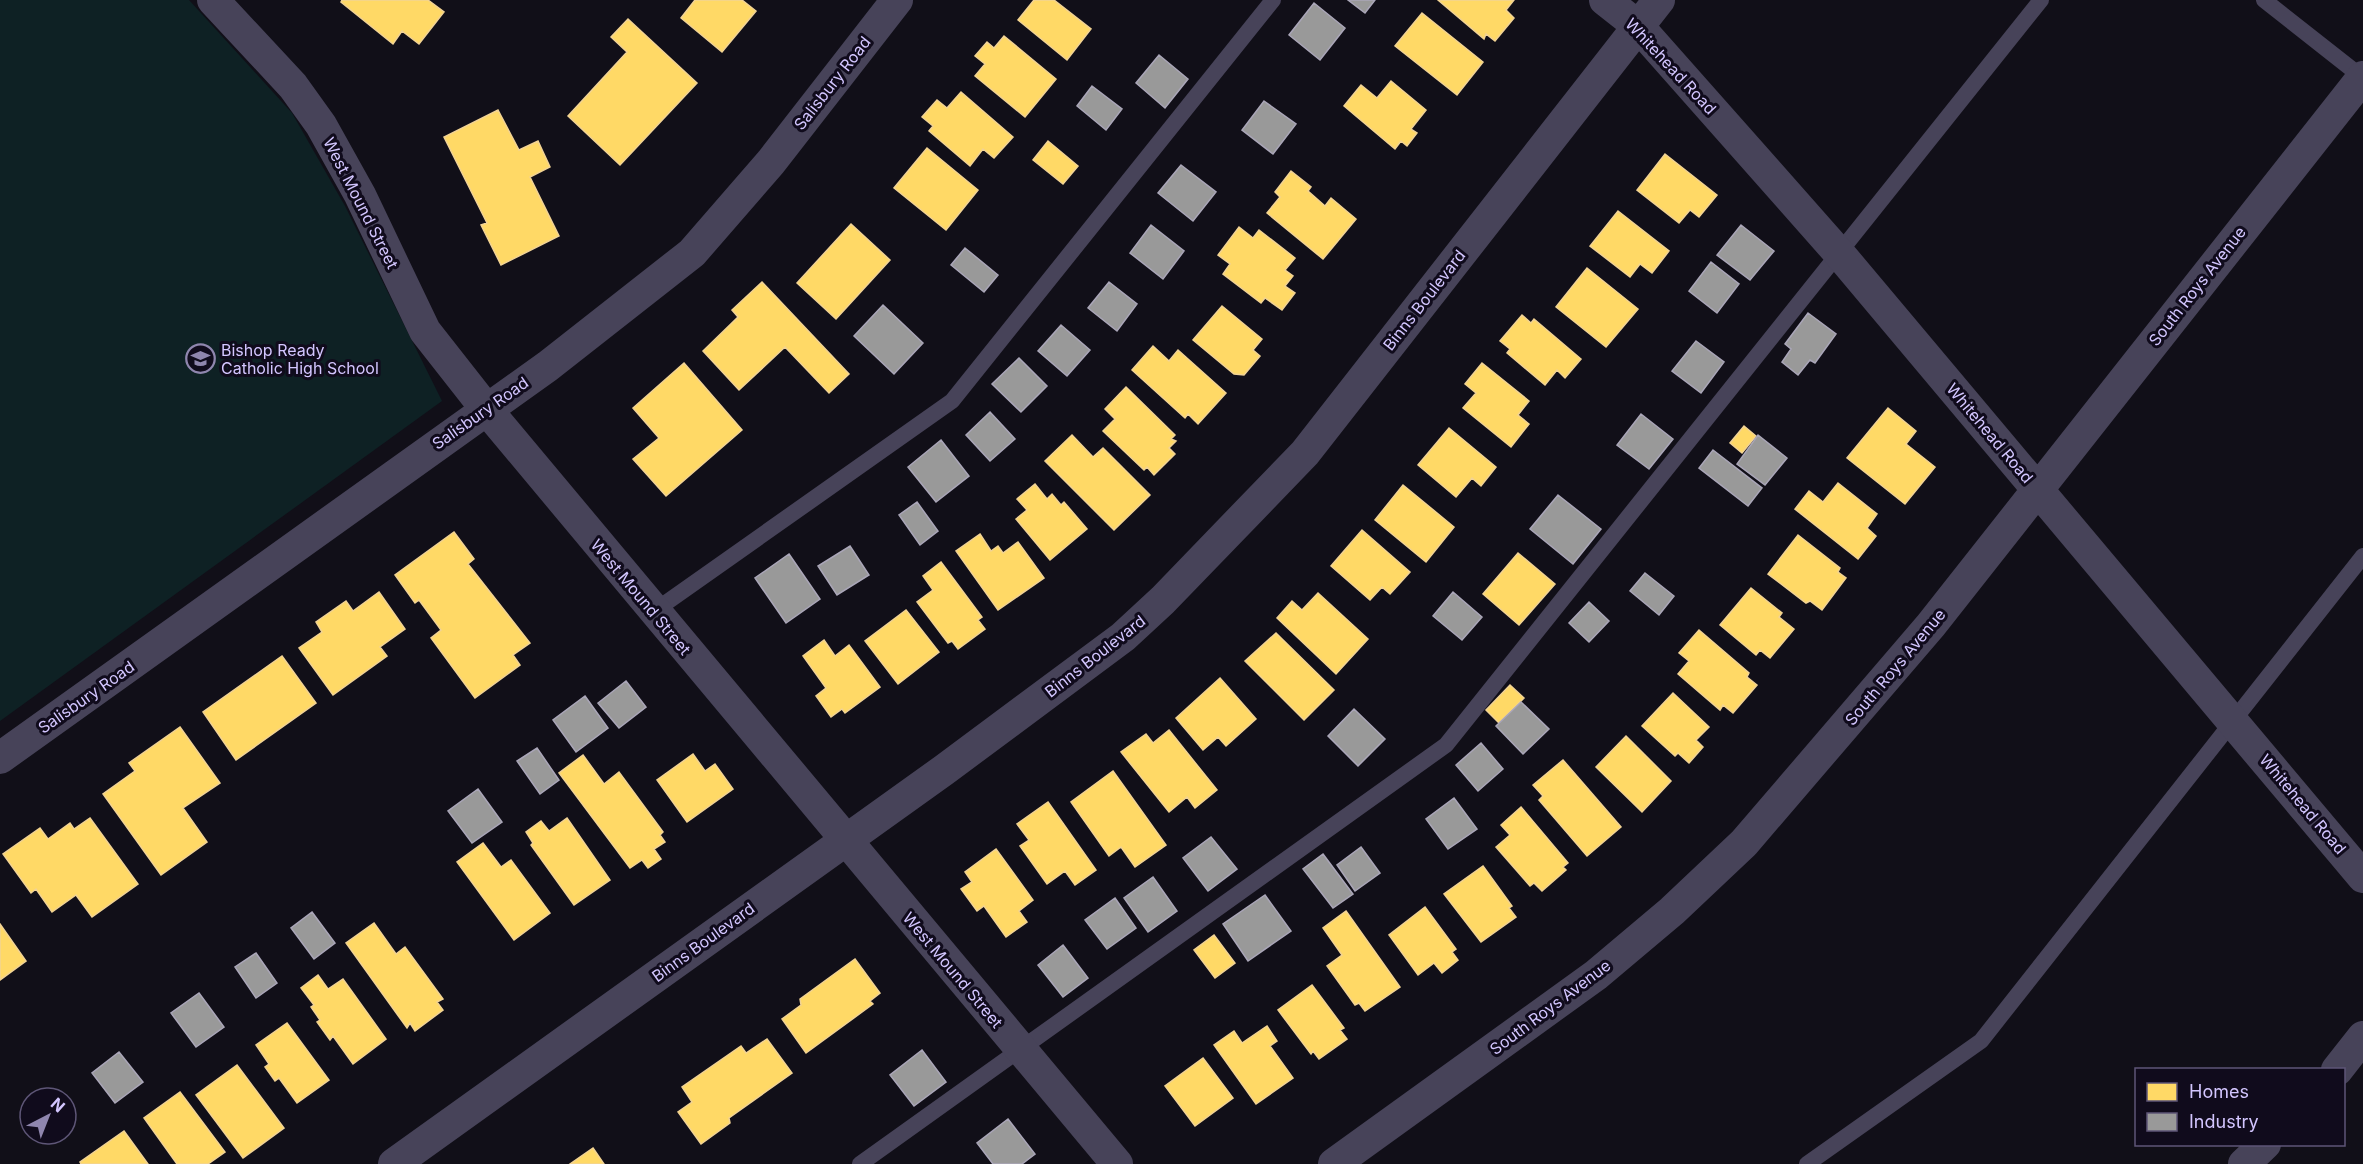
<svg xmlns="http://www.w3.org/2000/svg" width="2363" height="1164" font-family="Inter,sans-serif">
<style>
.green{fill:#0e2124}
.homes{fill:#ffd966;stroke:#f2d394;stroke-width:1.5}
.industry{fill:#999;stroke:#aaa6b8;stroke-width:1.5}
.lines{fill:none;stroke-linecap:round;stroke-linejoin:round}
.service{stroke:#474359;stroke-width:16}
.minor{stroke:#474359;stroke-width:32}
.labels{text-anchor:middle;stroke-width:6;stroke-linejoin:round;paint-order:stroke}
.street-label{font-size:16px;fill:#d3c6ff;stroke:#100b1c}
.poi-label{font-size:16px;fill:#d3c6ff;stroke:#100b1c;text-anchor:start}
</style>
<rect width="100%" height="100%" fill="#110f18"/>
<path class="green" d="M0,0H189L292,113L345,206L442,401L0,721Z"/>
<path class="homes" d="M342,0H428L444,12L419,44L402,31L393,44L341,2Z
M695,0H742L756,11L722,52L681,18Z
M1034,0H1054L1091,29L1067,60L1018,20Z
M1438,0H1514L1506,10L1514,18L1495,41L1486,34L1484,39Z
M1422,13L1483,62L1457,95L1395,46Z
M628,19L697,83L620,165L568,116L627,52L611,37Z
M1004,36L1056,79L1025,117L975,76L985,64L975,56L987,42L994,48Z
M1391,81L1426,110L1411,129L1417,133L1407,146L1401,141L1395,149L1344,106L1361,85L1377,98Z
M961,92L1013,137L994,158L983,149L970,166L929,131L933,126L922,117L937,100L947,108Z
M498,110L519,150L538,141L550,167L530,177L559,236L501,265L481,225L487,223L444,137Z
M1048,141L1078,166L1063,184L1033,160Z
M927,148L978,190L946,230L894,188Z
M1665,154L1717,195L1699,217L1690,210L1679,223L1637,190Z
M1291,171L1311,187L1308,191L1325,206L1331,198L1356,219L1323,259L1267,213L1280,197L1275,192Z
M1618,211L1669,251L1652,273L1640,264L1630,277L1590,246Z
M851,224L890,260L836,319L797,283Z
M1239,227L1253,238L1259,230L1295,258L1285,270L1293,276L1285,286L1295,293L1282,310L1265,298L1261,303L1223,274L1230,264L1218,255Z
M1587,268L1638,309L1606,347L1556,307Z
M762,282L849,374L829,393L785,347L739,390L703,351L738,317L732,310Z
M1222,306L1262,339L1253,350L1260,356L1244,375L1234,374L1193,340Z
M1522,315L1531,323L1534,319L1581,359L1565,378L1557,370L1545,385L1507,353L1510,349L1500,341Z
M1153,346L1169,361L1178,350L1226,393L1198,424L1188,414L1185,418L1132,370Z
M684,363L742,430L666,496L633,459L659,438L633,408Z
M1482,363L1529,401L1518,415L1529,424L1511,447L1463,408L1476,393L1465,384Z
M1126,387L1175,435L1171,439L1176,441L1169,448L1175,454L1154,475L1147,467L1144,470L1103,431L1115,419L1105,409Z
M1888,408L1916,431L1906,444L1935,467L1905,504L1847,458Z
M1744,426L1756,436L1742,453L1730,443Z
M1449,428L1496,467L1481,486L1472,478L1456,497L1418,465Z
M1072,435L1093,457L1103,448L1150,495L1114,530L1045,461Z
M1838,483L1877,514L1867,528L1876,536L1858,559L1795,509L1809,491L1823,502Z
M1035,484L1047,499L1052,494L1061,505L1064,502L1087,529L1050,560L1016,519L1027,510L1017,499Z
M1403,485L1454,527L1426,562L1375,520Z
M1362,530L1410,572L1390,594L1382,587L1370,600L1331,566Z
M454,532L474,559L468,564L530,643L513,655L520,665L475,698L431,638L441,630L419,600L415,603L395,575Z
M980,534L991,551L998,546L1003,553L1018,542L1044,578L998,610L956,551Z
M1798,535L1840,568L1838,572L1846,578L1822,610L1810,601L1806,603L1768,574Z
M1518,553L1555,584L1519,625L1483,594Z
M941,562L982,617L978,620L985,629L958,649L952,641L948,643L917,602L933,590L923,576Z
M1751,588L1782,613L1779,617L1794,629L1770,658L1760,650L1756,655L1720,625Z
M379,592L405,629L380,647L387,656L333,695L299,648L322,632L316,622L346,601L353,611Z
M1318,593L1368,639L1336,674L1277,618L1292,601L1302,610Z
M906,610L939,652L898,684L865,641Z
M1699,630L1749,673L1747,677L1757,685L1733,713L1723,705L1720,710L1678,674L1689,661L1679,653Z
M1276,633L1334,690L1304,720L1245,661Z
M824,640L835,656L849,645L880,687L845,713L842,709L831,717L816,696L826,688L803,656Z
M282,656L316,703L236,760L203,712Z
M1220,678L1256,719L1226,746L1218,737L1203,750L1176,718Z
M1510,685L1524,698L1499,723L1486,710Z
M1673,693L1709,727L1696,740L1703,747L1689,763L1678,753L1675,756L1642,726Z
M180,727L220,783L183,808L207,842L161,875L103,794L135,771L129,763Z
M1169,730L1217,790L1195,808L1187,797L1169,812L1121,752L1146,734L1153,743Z
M1626,736L1671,781L1642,812L1596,767Z
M693,754L705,771L715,764L733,789L687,822L657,780Z
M583,755L604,784L619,772L663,832L660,835L665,842L654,849L661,859L648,868L642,860L630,868L559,773Z
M1563,760L1621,827L1587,856L1539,800L1543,796L1533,785Z
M1113,771L1166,845L1135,867L1121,847L1109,856L1071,802Z
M1048,802L1096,870L1075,885L1065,871L1047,884L1020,846L1029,840L1017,824Z
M1521,807L1568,863L1563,867L1566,870L1542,891L1534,883L1530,886L1496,847L1510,835L1501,825Z
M90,818L138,884L92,917L76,895L52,912L36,889L31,893L3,854L40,828L48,839L70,823L74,829Z
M567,818L610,880L574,905L531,845L533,843L526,832L541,821L549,831Z
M483,843L501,867L511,860L550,913L514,940L457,862Z
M996,849L1033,900L1019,911L1027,922L1006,937L984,906L977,911L961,889L972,882L965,872Z
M1483,866L1512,906L1509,908L1516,917L1481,942L1444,894Z
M1425,907L1456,949L1452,952L1458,960L1442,973L1434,963L1418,975L1389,935Z
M1346,911L1400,987L1365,1011L1359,1003L1355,1005L1327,966L1342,955L1323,928Z
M374,923L396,954L405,947L443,999L437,1002L443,1010L415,1031L410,1023L407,1028L346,943Z
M0,924L26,961L0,980Z
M1214,935L1235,963L1215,978L1194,950Z
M855,959L880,993L870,1001L873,1004L806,1053L782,1019L801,1005L800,999Z
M318,975L328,989L343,979L386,1039L353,1064L333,1036L330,1040L317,1022L320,1020L311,1007L314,1005L301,988Z
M1312,985L1344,1028L1340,1030L1347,1039L1319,1059L1313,1051L1311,1054L1278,1010Z
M287,1023L329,1080L297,1103L279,1078L275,1081L265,1067L269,1064L256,1045Z
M1267,1026L1277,1041L1270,1046L1293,1078L1256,1104L1214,1045L1234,1031L1242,1043Z
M767,1039L792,1073L729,1118L730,1123L701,1144L678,1112L692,1102L682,1087L741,1046L746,1053Z
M1203,1058L1233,1098L1195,1126L1165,1086Z
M237,1065L284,1128L243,1158L196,1095Z
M180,1092L225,1152L208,1164H177L144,1118Z
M124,1131L148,1164H81L80,1162Z
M593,1148L604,1164H570Z"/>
<path class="industry" d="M1348,0H1375L1365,13Z
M1314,3L1345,28L1320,60L1289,35Z
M1159,55L1188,79L1165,108L1136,83Z
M1092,86L1122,109L1106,130L1077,106Z
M1264,101L1296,124L1273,154L1242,130Z
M1181,165L1216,192L1193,221L1158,193Z
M1151,225L1184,251L1163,279L1130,253Z
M1741,225L1774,251L1750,280L1717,255Z
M965,248L998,275L984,292L951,265Z
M1711,262L1739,284L1717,313L1689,291Z
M1109,282L1137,304L1117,331L1088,308Z
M883,305L923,343L894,374L854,336Z
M1808,313L1836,334L1815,363L1810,360L1798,375L1782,362L1791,349L1785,344Z
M1061,325L1090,350L1067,376L1038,351Z
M1696,341L1724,362L1701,393L1672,371Z
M1019,358L1047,386L1021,412L992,384Z
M990,412L1015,439L990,461L966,435Z
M1641,414L1673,439L1649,469L1617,445Z
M1758,435L1787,458L1765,485L1737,464Z
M941,440L969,476L936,502L908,467Z
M1713,450L1762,488L1748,506L1699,468Z
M1558,495L1601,529L1573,564L1530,529Z
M917,502L938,531L920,545L899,515Z
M850,546L869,575L837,595L818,566Z
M789,554L820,599L786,623L755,578Z
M1645,573L1674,596L1659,615L1630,591Z
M1453,592L1482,617L1462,640L1433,616Z
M1589,602L1609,621L1589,642L1569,623Z
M626,681L646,707L619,728L598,703Z
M585,696L608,728L576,752L553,720Z
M1521,702L1549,729L1523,754L1496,726Z
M1354,709L1385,739L1358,766L1328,736Z
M1481,743L1503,769L1478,791L1456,765Z
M537,748L559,780L540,794L517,761Z
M478,789L502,822L472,843L448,811Z
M1454,798L1477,829L1448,849L1426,819Z
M1211,837L1237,869L1208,891L1183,858Z
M1361,847L1380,873L1355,891L1337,865Z
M1323,854L1353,894L1333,908L1303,869Z
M1153,877L1177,911L1148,932L1124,898Z
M1265,895L1291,931L1248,961L1223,924Z
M1115,898L1136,928L1107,949L1085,920Z
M312,912L335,943L314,959L291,928Z
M1063,945L1088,978L1063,997L1038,965Z
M256,953L277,983L256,998L235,967Z
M199,993L224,1027L196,1047L171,1013Z
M922,1050L946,1082L914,1106L890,1075Z
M119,1052L143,1082L115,1103L92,1073Z
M1008,1119L1035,1154L1022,1164H993L977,1143Z"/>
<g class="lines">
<path class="service" d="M2264,0L2363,78
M653,612L952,401L1273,0
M860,1164L1446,745L2041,0
M1807,1164L1981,1041L2363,556"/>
<path class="minor" d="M213,0L293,86L321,125L360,195L425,331L487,410L1117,1164
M1605,0L1638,26L1838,252L2363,877
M0,758L548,366L692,253L771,162L897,0
M2337,1070L2363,1037
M394,1164L944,770L1123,637L1163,600L1305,453L1659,0
M1334,1164L1596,975L1672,911L1744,843L1931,625L2363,77
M2244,1164L2265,1144"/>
</g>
<defs>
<symbol id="school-ring" viewBox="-11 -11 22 22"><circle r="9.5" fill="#100b1c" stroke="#8f86ae" stroke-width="1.5"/><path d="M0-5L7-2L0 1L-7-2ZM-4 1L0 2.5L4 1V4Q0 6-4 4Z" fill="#8f86ae"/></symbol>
</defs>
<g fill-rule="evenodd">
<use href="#school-ring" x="184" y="342" width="33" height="33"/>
</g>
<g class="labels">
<g class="street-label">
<text transform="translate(1671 66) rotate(47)" y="6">Whitehead Road</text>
<text transform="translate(832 83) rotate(-52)" y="6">Salisbury Road</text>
<text transform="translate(361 203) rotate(63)" y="6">West Mound Street</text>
<text transform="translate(2197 286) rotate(-52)" y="6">South Roys Avenue</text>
<text transform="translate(1424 300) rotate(-52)" y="6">Binns Boulevard</text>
<text transform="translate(480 413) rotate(-35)" y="6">Salisbury Road</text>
<text transform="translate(1990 433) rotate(50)" y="6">Whitehead Road</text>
<text transform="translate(641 597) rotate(50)" y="6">West Mound Street</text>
<text transform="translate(1095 656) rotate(-38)" y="6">Binns Boulevard</text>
<text transform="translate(1895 667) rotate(-50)" y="6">South Roys Avenue</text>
<text transform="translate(86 697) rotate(-35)" y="6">Salisbury Road</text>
<text transform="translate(2303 804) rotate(50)" y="6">Whitehead Road</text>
<text transform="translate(703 942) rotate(-36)" y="6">Binns Boulevard</text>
<text transform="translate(953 970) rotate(50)" y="6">West Mound Street</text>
<text transform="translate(1550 1007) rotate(-37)" y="6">South Roys Avenue</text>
</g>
<g class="poi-label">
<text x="221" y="356">Bishop Ready<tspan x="221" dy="18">Catholic High School</tspan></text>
</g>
</g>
<rect x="2135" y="1068" width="210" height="78" fill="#100b1c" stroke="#5e5677" stroke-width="1.5"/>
<rect x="2147" y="1083" width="30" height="18" fill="#ffd966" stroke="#5e5677" stroke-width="1.5"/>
<text x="2189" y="1098" font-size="18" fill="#d3c6ff">Homes</text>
<rect x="2147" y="1113" width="30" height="18" fill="#999999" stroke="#5e5677" stroke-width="1.5"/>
<text x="2189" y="1128" font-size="18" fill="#d3c6ff">Industry</text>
<g transform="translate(48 1116) rotate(42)"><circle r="28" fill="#100b1c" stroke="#5e5677" stroke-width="1.5"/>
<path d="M0-4.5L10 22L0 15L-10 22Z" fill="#8f86ae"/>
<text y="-9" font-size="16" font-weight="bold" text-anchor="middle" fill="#d3c6ff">N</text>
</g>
</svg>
